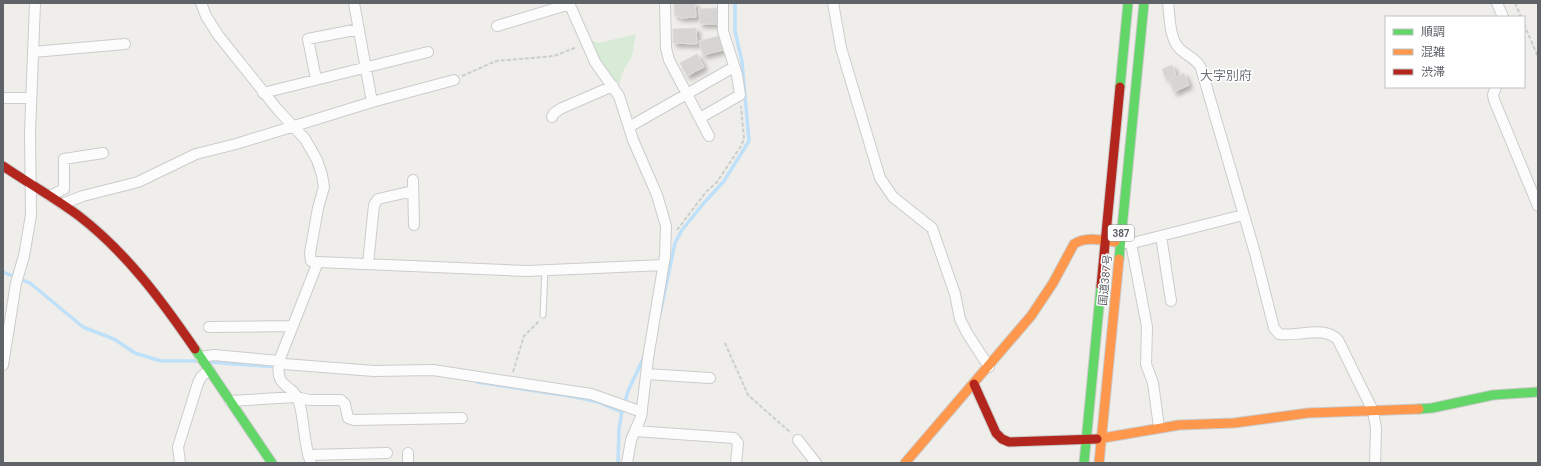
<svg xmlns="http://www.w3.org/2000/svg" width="1541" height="466" font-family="Roboto,'Noto Sans JP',sans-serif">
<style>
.green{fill:#d8ebd6}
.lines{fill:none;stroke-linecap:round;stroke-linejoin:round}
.stream{stroke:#bfe0f9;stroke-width:3.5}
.building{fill:#d6d5d3;stroke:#deddd9;filter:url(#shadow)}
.lane-casing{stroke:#cbcccc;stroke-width:7}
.street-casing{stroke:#cbcccc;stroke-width:12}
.fast-casing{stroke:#cacacb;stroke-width:11}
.slow-casing{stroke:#cacacb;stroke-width:11}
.jam-casing{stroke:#cacacb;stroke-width:11}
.path{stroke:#cacfcc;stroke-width:2;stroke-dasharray:4 2;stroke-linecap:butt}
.lane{stroke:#fdfcfc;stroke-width:5}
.street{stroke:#fdfcfc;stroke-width:10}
.fast{stroke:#63d668;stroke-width:9}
.slow{stroke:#ff974d;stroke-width:9}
.jam{stroke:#b3261e;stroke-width:9}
.labels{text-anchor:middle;stroke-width:3;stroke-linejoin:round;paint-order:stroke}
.shield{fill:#fff;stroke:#8f9295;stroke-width:1}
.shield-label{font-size:10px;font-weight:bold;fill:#5f6368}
.street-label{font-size:11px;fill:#5f6368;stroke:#fff}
.quarter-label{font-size:13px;fill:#70757a;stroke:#fff}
</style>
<defs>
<filter id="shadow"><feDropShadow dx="3.5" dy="3.5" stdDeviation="2" flood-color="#0004"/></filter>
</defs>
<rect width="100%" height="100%" fill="#efeeea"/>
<path class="green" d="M636,34L632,56L622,73L620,83C602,76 596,55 588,39L599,43Z"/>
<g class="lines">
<path class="stream" d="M3,272L30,283L83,327L114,339L135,353L161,361H198
M660,314L675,243L682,230L703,204L724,181L749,141L742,62L735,31V3
M208,362L278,367
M477,382L575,397L598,402L622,412
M624,405L628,391L644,357
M618,463L619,429L622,411"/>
</g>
<path class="building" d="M695,3L696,17L680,18V16H675L674,4Z
M718,8V24H700L699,9Z
M696,28L697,44L673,43V29Z
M719,36L723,50L703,55L699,41Z
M697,54L704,67L687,76L680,63Z
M1172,65L1176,75L1166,79L1162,69Z
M1184,73L1189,85L1174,92L1169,80Z"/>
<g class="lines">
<defs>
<path id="lane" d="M543,315L545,270"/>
<path id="street" d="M201,3L206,16L218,35L278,110L305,139L317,160L322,175L324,187L318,208L310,253L311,261L316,264
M354,3L372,102
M569,3L595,62L619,96L633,140L657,195L666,226L665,256L648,358L641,417L631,440L627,463
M665,3L666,48L669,60L709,136
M833,3L841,48L880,178L893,197L932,228L955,294L960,319L967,333L989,367
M1168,3C1170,17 1169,38 1180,49C1187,56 1197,59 1201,68L1255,253L1274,328L1279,334C1297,337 1325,325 1338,340L1373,411L1376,428L1375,463
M1497,3L1503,17
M497,26L570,4
M33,52L125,44
M316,79L308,39L359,29
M1496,87L1493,95L1494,100L1538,206
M263,93L428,52
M3,98H30
M552,117L554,113L562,108L613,86
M700,118L740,95L737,75L723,31V3
M629,127L734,67
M413,180L414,225
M50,196L64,189V159L103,153
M62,204L83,196L138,182L196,154L236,144L372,102L454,80
M1161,236L1171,301
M1125,243H1133L1243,215
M1131,243L1147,327L1146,364L1153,383L1159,427
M368,264L374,205L378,199L413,191
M209,327L292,326
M200,357L214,355L279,361L284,364L374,371L433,370L591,394L642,412
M3,365L16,283L24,256L31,215L30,132L35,3
M646,374L710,378
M230,401L296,397L310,400H341L345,404L348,418L354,420L462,418
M635,431L734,438L738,443L736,463
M798,440L816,463
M408,453V463
M308,455L387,453
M180,463L178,447L198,383L201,377L209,370
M311,463C303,443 305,422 299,402C292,381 275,391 279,361L318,262L528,271L663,265"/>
<path id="fast" d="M1120,87L1128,3
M1119,259L1144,3
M195,349L272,463
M1419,409L1432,408L1493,395L1538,392
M1084,463L1101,286"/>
<path id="slow" d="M1097,439L1179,425L1234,423L1308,413L1419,409
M905,463L1031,316L1053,283L1074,244C1086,236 1101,240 1115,242
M1099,463L1119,259"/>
<path id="jam" d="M3,166C28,183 55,198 79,216C127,253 162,301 195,349
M1101,286L1120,87
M974,384L996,433L1002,439L1009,442L1097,439"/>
</defs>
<use href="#lane" class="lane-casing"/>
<use href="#street" class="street-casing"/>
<use href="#fast" class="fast-casing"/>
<use href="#slow" class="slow-casing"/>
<use href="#jam" class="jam-casing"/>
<path class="path" d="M1515,3L1521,17
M1524,24L1538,57
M462,76L496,61L554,56L577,47
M677,230L706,192L717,182L741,146L744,139L741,106
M725,343L748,395L791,433
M513,372L524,336L539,321"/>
<use href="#lane" class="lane"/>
<use href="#street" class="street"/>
<use href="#fast" class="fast"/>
<use href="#slow" class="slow"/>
<use href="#jam" class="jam"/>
</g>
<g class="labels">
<rect class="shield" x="1108" y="225" width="26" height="16" rx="3"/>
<g class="shield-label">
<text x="1121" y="237">387</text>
</g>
<g class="street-label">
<text transform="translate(1105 280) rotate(-84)" y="4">国道387号</text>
</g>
<g class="quarter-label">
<text x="1226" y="80">大字別府</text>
</g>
</g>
<rect width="1541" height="466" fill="none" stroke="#5f6368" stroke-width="8"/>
<rect x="1385" y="16" width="140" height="72" fill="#ffffff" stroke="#bfc1c3"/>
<rect x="1393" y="29" width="20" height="6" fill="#63d668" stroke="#bfc1c3"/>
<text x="1421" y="36" font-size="12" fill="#5f6368">順調</text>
<rect x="1393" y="49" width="20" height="6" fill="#ff974d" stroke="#bfc1c3"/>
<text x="1421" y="56" font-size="12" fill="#5f6368">混雑</text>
<rect x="1393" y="69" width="20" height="6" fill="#b3261e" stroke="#bfc1c3"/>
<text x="1421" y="76" font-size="12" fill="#5f6368">渋滞</text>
</svg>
